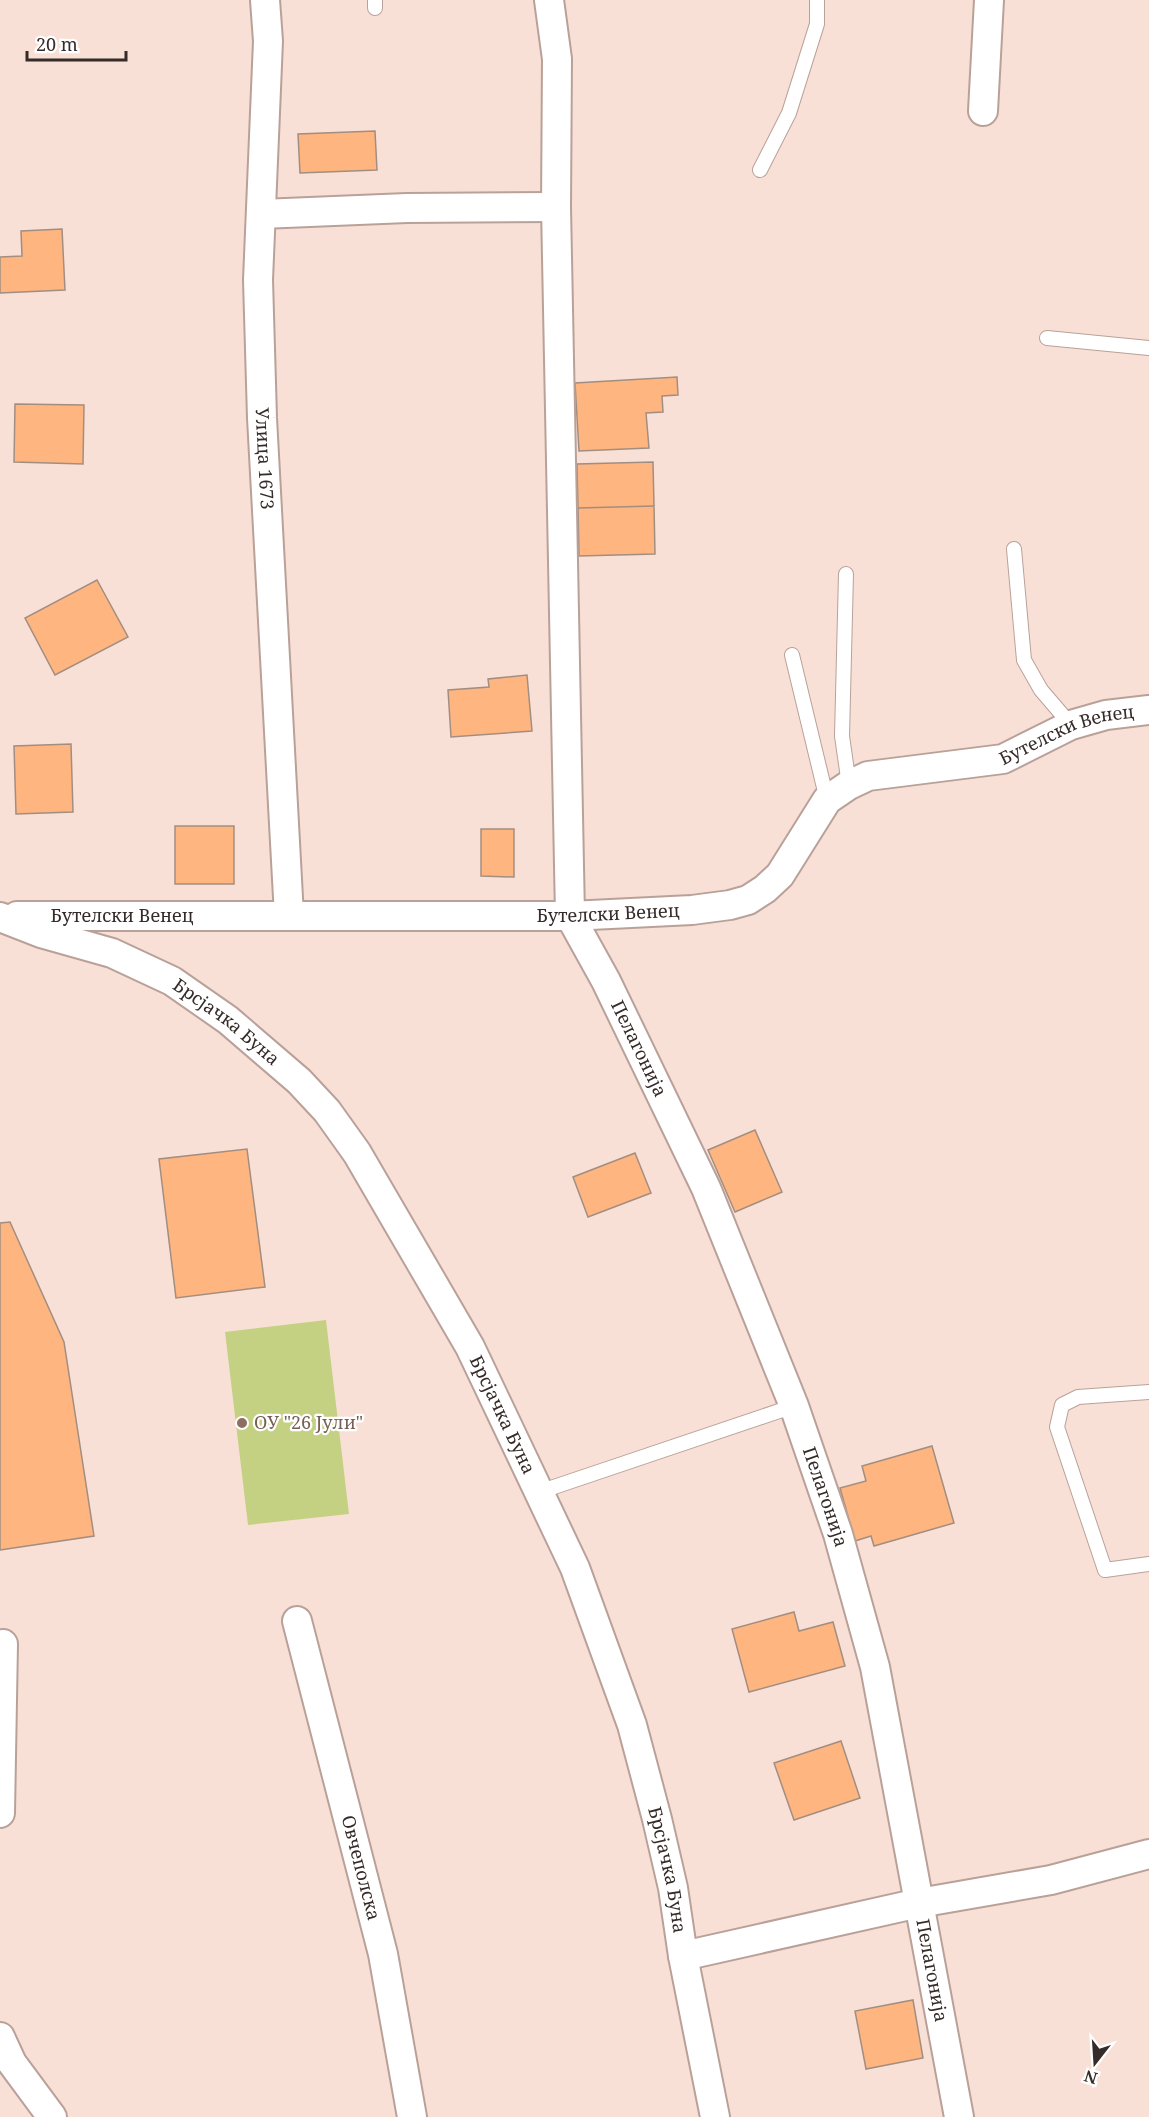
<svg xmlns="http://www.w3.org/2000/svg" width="1149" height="2117" font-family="'Noto Serif',serif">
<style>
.green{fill:#c4d183}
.building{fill:#feb57f;stroke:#a28e81;stroke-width:1.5}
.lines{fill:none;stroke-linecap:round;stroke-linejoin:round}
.lane-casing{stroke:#b9a199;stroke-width:16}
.street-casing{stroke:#b9a199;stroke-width:32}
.lane{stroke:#fff;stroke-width:14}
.street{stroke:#fff;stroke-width:28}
.education-dot{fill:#8d6e63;stroke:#fff;stroke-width:2}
.labels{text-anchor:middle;stroke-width:4.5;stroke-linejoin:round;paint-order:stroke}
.street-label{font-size:18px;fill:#352b28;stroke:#fff}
.education-label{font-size:18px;fill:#785e54;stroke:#fff;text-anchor:start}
</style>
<rect width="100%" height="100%" fill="#f9e0d7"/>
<path class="green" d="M326,1320L349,1514L248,1525L225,1332Z"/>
<path class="building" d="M375,131L377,170L300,173L298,134Z
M62,229L65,290L0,293V257L22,256L21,231Z
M677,377L678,395L662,396L663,412L646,413L649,448L579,451L575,383Z
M15,404L84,405L83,464L14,462Z
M653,462L654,506L578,508L577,464Z
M654,506L655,554L579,556L578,508Z
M97,580L128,637L55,675L25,618Z
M527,675L532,731L451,737L448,690L489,687L488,679Z
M71,744L73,812L16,814L14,746Z
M175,826H234V884H175Z
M481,829H514V877L481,876Z
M755,1130L782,1192L735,1212L708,1150Z
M247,1149L265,1287L176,1298L159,1159Z
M635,1153L651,1193L588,1217L573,1177Z
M10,1222L64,1342L94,1536L0,1550V1223Z
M932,1446L954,1523L874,1546L871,1536L855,1541L840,1488L866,1481L862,1466Z
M794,1612L799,1631L833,1622L845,1666L749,1692L732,1629Z
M841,1741L860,1798L794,1820L774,1763Z
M913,2000L923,2058L866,2069L855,2011Z"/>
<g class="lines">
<defs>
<path id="lane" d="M375,0V8
M760,170L789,113L817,24V0
M1047,338L1149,348
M1014,549L1024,660L1041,690L1071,725
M846,574L842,736L849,785
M792,655L827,800
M1149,1392L1078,1397L1062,1405L1057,1427L1105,1570L1149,1564
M539,1492L794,1406"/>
<g id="street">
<path id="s1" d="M265,0L268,41L258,280L262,418L289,916"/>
<path id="s2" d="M549,0L557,59L556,207L570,916L606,981L706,1188L794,1406L838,1534L875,1667L959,2117"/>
<path d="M983,111L989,0"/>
<path d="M261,214L407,208L556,207"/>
<path id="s3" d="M17,916H570L692,910L730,905L748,900L765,889L780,875L827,800L849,785L868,776L1003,759L1071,725L1106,715L1149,710"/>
<path id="s4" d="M0,917L41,933L112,953L172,981L228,1020L299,1081L327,1111L357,1153L470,1347L575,1568L632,1725L657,1819L673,1888L683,1956L715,2117"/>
<path id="s5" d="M297,1621L383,1954L412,2117"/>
<path d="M0,1813L3,1644"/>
<path d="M683,1956L919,1903L1051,1880L1149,1854"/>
<path d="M0,2037L12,2063L52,2117"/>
</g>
</defs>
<use href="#lane" class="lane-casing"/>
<use href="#street" class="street-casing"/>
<use href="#lane" class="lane"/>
<use href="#street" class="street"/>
</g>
<circle class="education-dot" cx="242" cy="1423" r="6"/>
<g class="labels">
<g class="street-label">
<text dy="6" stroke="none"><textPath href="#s1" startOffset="459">Улица 1673</textPath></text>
<text dy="6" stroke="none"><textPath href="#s3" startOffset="1114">Бутелски Венец</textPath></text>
<text dy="6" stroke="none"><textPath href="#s3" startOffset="591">Бутелски Венец</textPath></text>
<text dy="6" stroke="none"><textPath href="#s3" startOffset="105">Бутелски Венец</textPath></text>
<text dy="6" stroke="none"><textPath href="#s4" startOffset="252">Брсјачка Буна</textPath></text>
<text dy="6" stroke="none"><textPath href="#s2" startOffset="1066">Пелагонија</textPath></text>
<text dy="6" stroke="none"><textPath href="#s4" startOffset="738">Брсјачка Буна</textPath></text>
<text dy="6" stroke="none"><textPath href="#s2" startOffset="1552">Пелагонија</textPath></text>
<text dy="6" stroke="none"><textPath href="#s5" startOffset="255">Овчеполска</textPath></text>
<text dy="6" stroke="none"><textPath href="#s4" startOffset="1224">Брсјачка Буна</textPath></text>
<text dy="6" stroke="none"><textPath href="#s2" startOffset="2038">Пелагонија</textPath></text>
</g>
<g class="education-label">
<text x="254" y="1429">ОУ "26 Јули"</text>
</g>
</g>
<g transform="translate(1095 2063) rotate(197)" stroke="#ffffff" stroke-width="4.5" paint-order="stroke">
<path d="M0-4.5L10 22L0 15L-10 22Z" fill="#352b28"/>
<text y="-9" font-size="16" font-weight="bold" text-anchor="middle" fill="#352b28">N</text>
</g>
<path d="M27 51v9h99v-9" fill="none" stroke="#352b28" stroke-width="3"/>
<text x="36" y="51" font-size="18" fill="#352b28" stroke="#ffffff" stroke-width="4.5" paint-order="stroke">20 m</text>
</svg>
